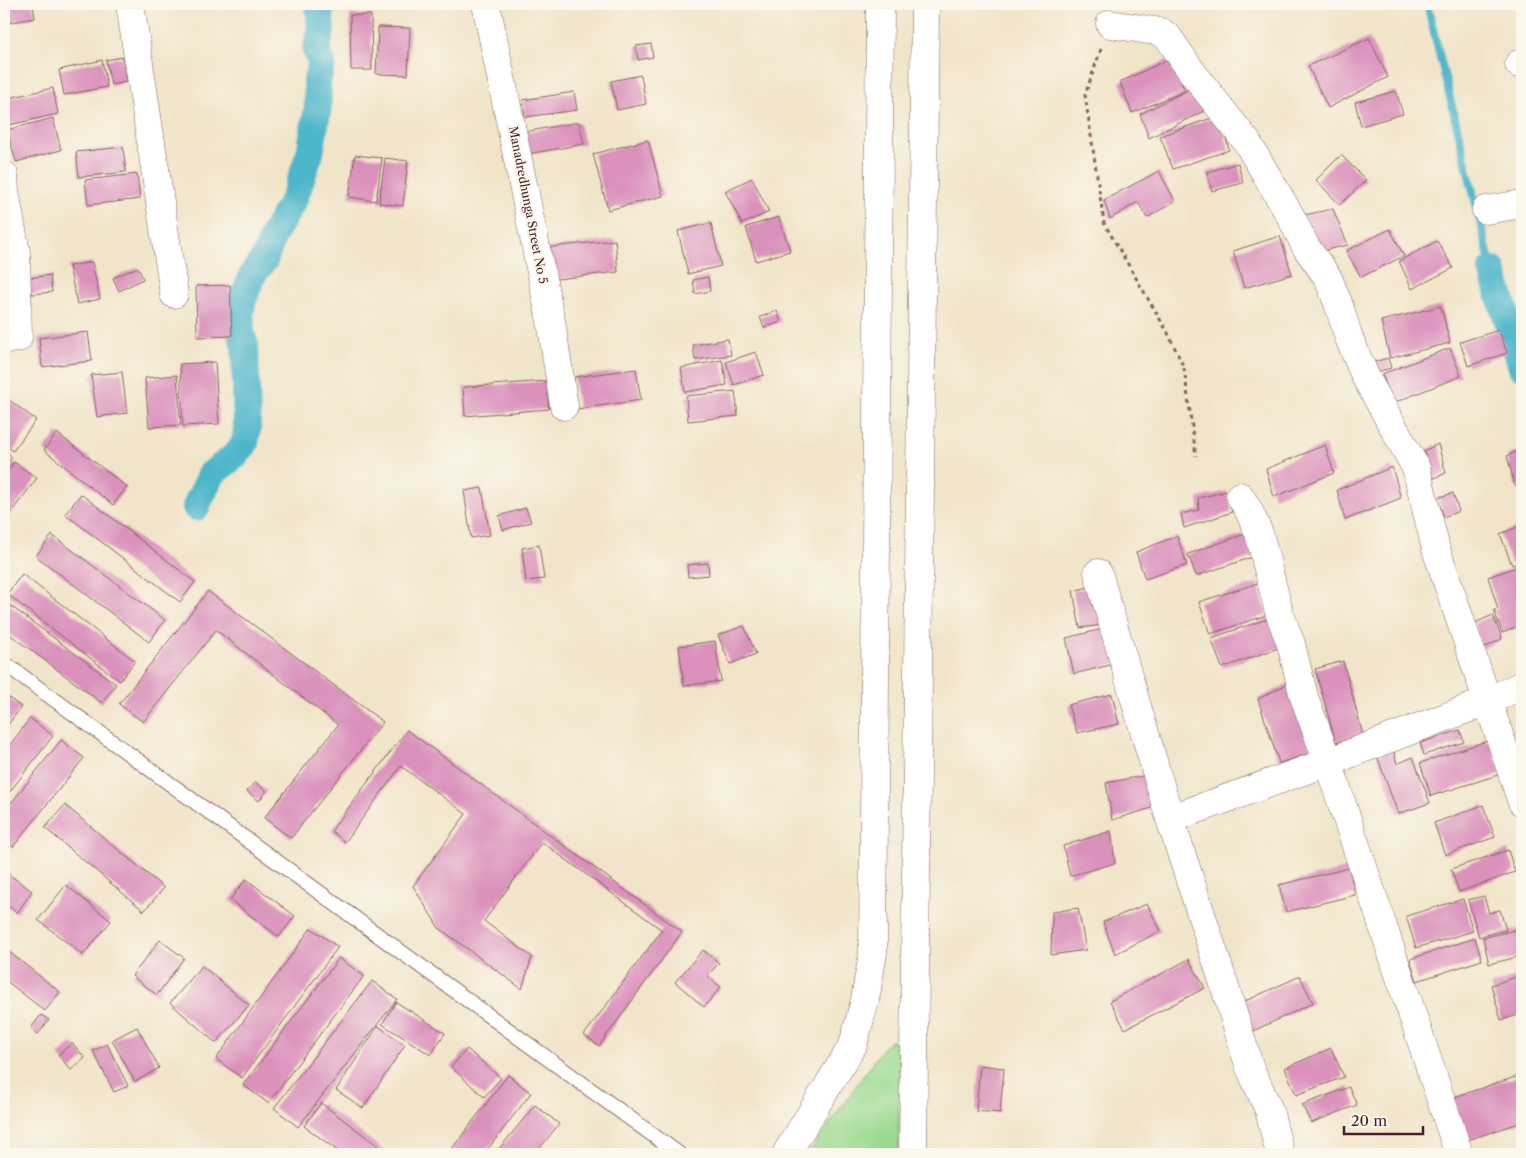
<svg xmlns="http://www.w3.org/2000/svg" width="1526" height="1158" font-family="'Libre Caslon Text',serif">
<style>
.green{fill:#9ada90;stroke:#727c5e}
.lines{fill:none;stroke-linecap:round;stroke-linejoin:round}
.stream{stroke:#4cb5ca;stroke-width:8}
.canal{stroke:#4cb5ca;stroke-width:28}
.building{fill:#da91bc}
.service-casing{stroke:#846462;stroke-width:16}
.minor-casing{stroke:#846462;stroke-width:29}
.tertiary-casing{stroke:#846462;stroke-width:29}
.path{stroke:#846462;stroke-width:3;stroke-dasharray:4 4;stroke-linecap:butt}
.service{stroke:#fff;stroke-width:14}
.minor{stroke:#fff;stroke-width:28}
.tertiary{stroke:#fff;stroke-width:28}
.labels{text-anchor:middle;stroke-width:5;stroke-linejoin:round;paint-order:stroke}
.street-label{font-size:12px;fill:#4a1f2b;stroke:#fbf7ec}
</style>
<rect width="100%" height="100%" fill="#fbf7ec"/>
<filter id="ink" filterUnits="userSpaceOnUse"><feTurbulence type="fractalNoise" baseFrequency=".02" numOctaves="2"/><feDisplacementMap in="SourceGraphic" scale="10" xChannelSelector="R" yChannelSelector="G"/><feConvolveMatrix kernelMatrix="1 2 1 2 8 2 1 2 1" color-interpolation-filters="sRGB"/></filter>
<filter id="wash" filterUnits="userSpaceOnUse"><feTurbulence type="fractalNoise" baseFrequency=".0096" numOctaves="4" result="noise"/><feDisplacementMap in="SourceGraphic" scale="20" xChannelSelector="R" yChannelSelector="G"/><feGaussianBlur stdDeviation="1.12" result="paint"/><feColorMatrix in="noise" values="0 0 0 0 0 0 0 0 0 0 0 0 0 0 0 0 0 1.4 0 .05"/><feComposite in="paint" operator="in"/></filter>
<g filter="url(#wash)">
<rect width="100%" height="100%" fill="#f1e5c9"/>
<path class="green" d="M891,1041L895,1042L899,1045V1154H808L886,1044Z"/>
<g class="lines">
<path class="stream" d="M1427,4L1492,270"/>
<path class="canal" d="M1492,270L1522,367
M196,507C199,498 209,483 210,475L236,455L245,443L247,428L245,346L241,332L240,313L243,299L253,274L265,258L273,235L294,199L310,153L318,106L317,80L322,63L316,50L321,31L319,4"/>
</g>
<g id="blocks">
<path class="building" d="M4,4H33L35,18L7,23Z
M350,15H371L372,70H351Z
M378,27L410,28L408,75L376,74Z
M1369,38L1388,77L1328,108L1308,66Z
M651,44L653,57L638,60L636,46Z
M122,57L127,82L111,85L106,60Z
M1171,58L1185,91L1132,113L1120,82Z
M102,60L107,87L64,95L59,70Z
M641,75L646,104L617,110L611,81Z
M1194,87L1204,111L1149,138L1140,114Z
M53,88L58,114L9,125L4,99Z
M1396,91L1403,114L1361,126L1355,102Z
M574,92L577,110L525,117L523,100Z
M1220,115L1229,150L1173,169L1160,136Z
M53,118L61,150L16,162L7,130Z
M579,122L584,144L528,154L524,132Z
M648,140L663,196L608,210L593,154Z
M123,147L126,172L79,177L76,152Z
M355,155L382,158L376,201L349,197Z
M1341,155L1366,180L1340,205L1316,180Z
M385,158L408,161L403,206L379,203Z
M1238,163L1243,183L1212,191L1207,172Z
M1159,171L1175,201L1147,218L1138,202L1110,219L1104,200Z
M137,174L140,199L88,205L85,180Z
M752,178L769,212L742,224L725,191Z
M1333,209L1348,245L1318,252L1304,215Z
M779,217L790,251L756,261L746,227Z
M711,223L721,266L688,274L678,231Z
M1390,229L1404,256L1361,277L1346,251Z
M1280,236L1292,274L1244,288L1233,251Z
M615,240L618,272L548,280L543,248Z
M1437,241L1453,268L1412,289L1399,261Z
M92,262L100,299L77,304L69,266Z
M138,267L143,279L119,291L113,278Z
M50,275L52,292L23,295L22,279Z
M708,277L710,291L695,294L693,280Z
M230,285L232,336L197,337L196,286Z
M1441,306L1450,343L1390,358L1381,321Z
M777,311L781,322L764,328L760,317Z
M1499,330L1507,353L1468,366L1460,342Z
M88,332L92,361L42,367L39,338Z
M728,339L731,355L695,360L693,345Z
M1450,348L1461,376L1393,403L1382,374Z
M756,352L764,375L734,385L726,362Z
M1388,358L1391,368L1377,372L1374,362Z
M722,360L727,385L685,392L681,368Z
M215,362L219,424L183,426L180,364Z
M636,369L641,400L578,409L574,377Z
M122,372L127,413L97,417L91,375Z
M177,375L181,425L149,427L145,378Z
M547,381L549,409L465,416L463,387Z
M735,391L738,416L688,421L686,396Z
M4,396L36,420L13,451L4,444Z
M57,433L127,487L113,505L44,450Z
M1438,444L1446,473L1432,479L1424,451Z
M1325,445L1334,473L1274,497L1266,469Z
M1522,449V484L1515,486L1507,456Z
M4,450L12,457L4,468Z
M14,462L37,478L4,522V476Z
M1392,467L1401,498L1345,520L1337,490Z
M482,488L490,535L471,538L464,491Z
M1227,491L1232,512L1184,528L1181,514L1199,510L1198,498Z
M1453,493L1459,511L1444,517L1437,498Z
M81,494L195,582L180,602L65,514Z
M526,508L531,522L503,530L499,516Z
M1522,525V562L1512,565L1500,534Z
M1245,534L1253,557L1196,576L1188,554Z
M52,535L165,620L149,642L36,556Z
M1177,536L1187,565L1145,579L1136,552Z
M539,545L544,579L526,581L522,548Z
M708,563L709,575L688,577L687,565Z
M1522,565V625L1502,633L1494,610L1498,609L1488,577Z
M22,574L135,661L120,681L7,594Z
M1258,583L1267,615L1210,634L1199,602Z
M1093,586L1103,625L1080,628L1073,591Z
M208,591L383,722L291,838L264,818L338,725L216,630L143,722L119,704Z
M4,601L116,684L102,703L4,630Z
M1493,615L1502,639L1482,649L1475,623Z
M1270,618L1281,647L1222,668L1211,638Z
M744,626L756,654L730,664L718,635Z
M1107,628L1118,663L1074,674L1066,638Z
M715,641L721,681L684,686L679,646Z
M1343,661L1363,735L1336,743L1315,669Z
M1289,683L1312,753L1279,763L1258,699Z
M4,694L21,707L4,730Z
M1112,694L1119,724L1077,733L1068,705Z
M30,718L53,736L4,799V753Z
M407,730L682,932L599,1046L584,1035L662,930L542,842L484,921L532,957L522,989L439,928L413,886L466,814L401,766L345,842L331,831Z
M1460,730L1464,742L1424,755L1420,743Z
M61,740L84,758L13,847L4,840V812Z
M1490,740L1501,774L1431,796L1420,763Z
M1393,748L1397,764L1413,757L1430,803L1398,814L1377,756Z
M1153,774L1162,805L1112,820L1106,783Z
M255,782L267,791L259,801L247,791Z
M65,805L164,888L144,911L45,828Z
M1483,805L1495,837L1445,855L1434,823Z
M1111,831L1115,863L1070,876L1063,846Z
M1508,850L1515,872L1459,892L1451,869Z
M1349,868L1355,895L1286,912L1279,885Z
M4,871L32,891L17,913L4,903Z
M246,879L295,916L279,937L230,900Z
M66,885L111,921L83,955L38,920Z
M1484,896L1489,913L1500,910L1506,930L1479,937L1468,900Z
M1463,899L1473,931L1416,948L1406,916Z
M1147,904L1161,931L1115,954L1103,922Z
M1078,908L1086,950L1051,955L1052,912Z
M311,928L338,947L242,1078L216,1059Z
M1522,928V956L1489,964L1483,938Z
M1475,938L1482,960L1417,981L1410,959Z
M160,940L184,958L157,995L132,976Z
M4,948L60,992L45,1011L4,979Z
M703,950L719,963L707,976L721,987L704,1007L675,982Z
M339,958L364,976L268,1103L243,1085Z
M1189,959L1205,988L1125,1029L1110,1001Z
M202,966L249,1005L216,1043L170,1003Z
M1522,975V1014L1501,1020L1491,985Z
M1300,976L1313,1003L1251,1032L1239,1004Z
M372,981L397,999L298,1127L274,1108Z
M396,1002L445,1033L431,1055L382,1024Z
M41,1015L49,1020L38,1034L31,1028Z
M378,1026L405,1045L363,1108L336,1090Z
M137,1027L159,1068L135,1082L112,1040Z
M72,1043L85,1058L71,1070L58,1055Z
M107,1044L128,1086L114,1092L93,1051Z
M1331,1048L1344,1077L1296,1095L1285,1068Z
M467,1049L501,1078L484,1097L451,1067Z
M980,1065L1004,1068L1000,1113L976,1111Z
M508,1075L531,1093L484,1154H448Z
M1522,1075V1122L1465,1141L1451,1098Z
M1349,1087L1357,1105L1311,1123L1302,1105Z
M321,1103L389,1154H342L304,1126Z
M535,1105L559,1124L535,1154H495Z"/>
</g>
</g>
<g filter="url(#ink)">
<use href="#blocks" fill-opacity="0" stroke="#846462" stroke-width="1"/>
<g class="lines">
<defs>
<path id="service" d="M4,663L679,1154"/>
<path id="minor" d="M130,4L174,294
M486,4L551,321L564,406
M1110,24L1161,32L1168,37L1192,72L1247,142L1291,217L1306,247L1328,278L1338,303L1349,338L1366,378L1416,468L1436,549L1522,802
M1519,64H1522
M4,175L5,191L16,253L18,338L4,340
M1486,210L1522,204
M1240,496L1248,509L1259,533L1279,612L1291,644L1304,697L1328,762L1459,1154
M1098,573L1170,819L1223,981L1250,1068L1269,1110L1280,1154
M1170,819L1328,762L1488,701L1522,685"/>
<path id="tertiary" d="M786,1154L853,1045L865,1000L873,953L880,4
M913,1154L925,4"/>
</defs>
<use href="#service" class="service-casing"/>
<use href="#minor" class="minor-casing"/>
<use href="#tertiary" class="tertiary-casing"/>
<path class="path" d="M1101,49L1085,95L1104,223L1168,333L1184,368L1196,456"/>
<use href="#service" class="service"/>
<use href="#minor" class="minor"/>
<use href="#tertiary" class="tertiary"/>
</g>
</g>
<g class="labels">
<g class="street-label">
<text transform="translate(528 205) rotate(79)" y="4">Manadredhunga Street No 5</text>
</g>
</g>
<rect width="1526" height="1158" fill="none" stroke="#fbf7ec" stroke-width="20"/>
<path d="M1344 1126v8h79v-8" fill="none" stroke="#4a1f2b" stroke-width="2.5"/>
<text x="1351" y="1126" font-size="15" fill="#4a1f2b" stroke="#fbf7ec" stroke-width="4" paint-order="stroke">20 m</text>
</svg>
